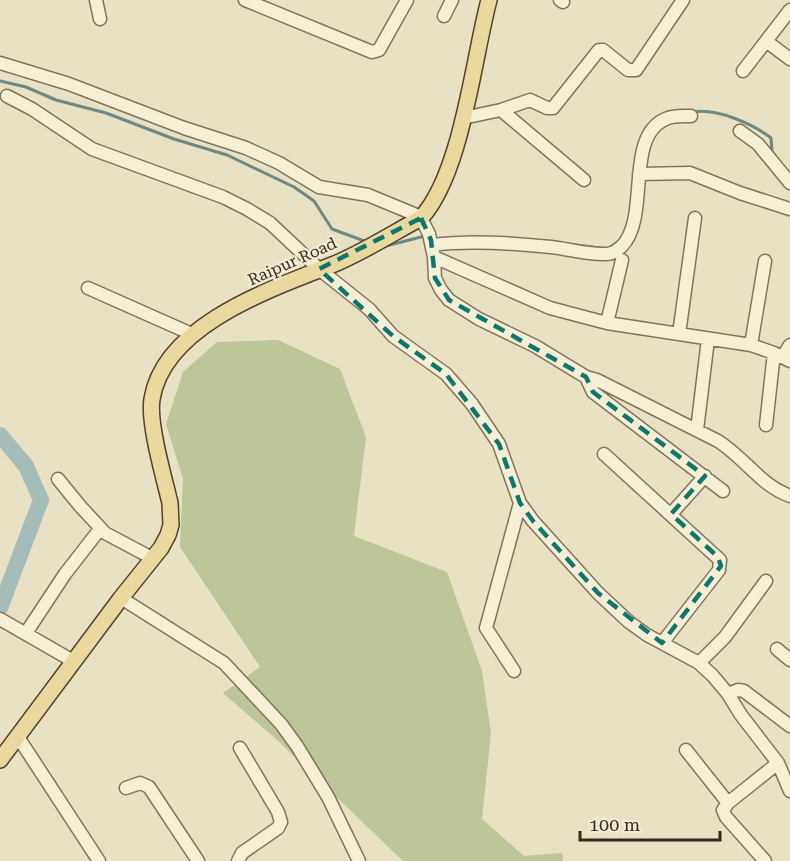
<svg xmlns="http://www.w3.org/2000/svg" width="790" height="861" font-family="'Roboto Serif',serif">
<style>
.green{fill:#bcc698}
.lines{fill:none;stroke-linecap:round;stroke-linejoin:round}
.stream{stroke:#6d8985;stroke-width:3}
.river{stroke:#a5bdb8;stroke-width:16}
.minor-casing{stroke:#82745c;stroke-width:15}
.major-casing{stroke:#504230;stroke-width:18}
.minor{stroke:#f5efd5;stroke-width:12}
.major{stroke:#e9d99e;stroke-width:15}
.marked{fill:none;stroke:#0f766e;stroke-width:4.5;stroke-dasharray:12 8;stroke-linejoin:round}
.labels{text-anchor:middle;stroke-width:4.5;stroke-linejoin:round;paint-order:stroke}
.street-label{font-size:16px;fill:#332a1e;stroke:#f1ebd2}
</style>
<rect width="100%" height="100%" fill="#e9e1c3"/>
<path class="green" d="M278,340L340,369L366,437L354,536L447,572L482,671L491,733L482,819L524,856L562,853L563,861H403L276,739L223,693L260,667L180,547L183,479L166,424L183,372L217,342Z"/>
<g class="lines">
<path class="stream" d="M0,81L26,87L56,100L106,113L174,139L227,155L294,187L314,201L332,229L367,242
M693,112C717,108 753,124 771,138L772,151L776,157
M560,243L608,249L619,241
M382,247L421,237H428"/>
<path class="river" d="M0,435L26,466L41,500L0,608"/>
<defs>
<path id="minor" d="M96,0L100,19
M245,0L372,52L379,50L407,0
M560,0L563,2
M444,16L452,0
M766,41L790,59
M0,63L69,84L184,128L246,148L279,163L319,187L368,195L414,214L421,218L429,234L434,257L435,278L441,290L449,300L479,319L535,346L586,377L597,380L718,441C745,458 760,485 790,496
M743,71L790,10
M7,96L32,109L92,149L223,197L247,209L270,223L319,269L369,309L393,336L446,374L472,404L499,444L520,503L533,521L598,593L629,622L647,635L699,663L713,676L728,694L741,715L778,763L790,791
M501,110L584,180
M463,118L501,110L530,100L547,108H553L599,50H603L628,70H636L683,0
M740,131L758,144L790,183
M639,174L690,173L740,193L790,209
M432,245C471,240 512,243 551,247C569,249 588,255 606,254C612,254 617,251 622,246C651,216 623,134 668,118C675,115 683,116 691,116
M434,257L550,308L584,317L607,323L751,345L774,353L790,361
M88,288L194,335
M607,323L622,260
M679,334L695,218
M751,345L765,261
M783,356L790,345
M586,377L593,392L723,491
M766,425L774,353
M697,430L708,339
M604,454L720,560L719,570L662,643
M58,479L80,506L105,533L152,558
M671,514L705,476
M121,598L224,663L281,724L297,746L328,797L359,861
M0,619L73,661
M26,633L65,574L100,529
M777,649L790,660
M699,663L725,637L766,581
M514,671L486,628L520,503
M728,694L738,690L744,691L790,726
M18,737L99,861
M686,750L728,803
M126,788L140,783L149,787L198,861
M238,861L242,853L278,828L281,822L278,812L240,748
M765,861L726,817L723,810L728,803L778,763"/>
<path id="major" d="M0,760L121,598L161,548L168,535L171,525L170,503C164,477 148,423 152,399C164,325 271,289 332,265C360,254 393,233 421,218C462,173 473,60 489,0"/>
</defs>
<use href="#minor" class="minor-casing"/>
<use href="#major" class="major-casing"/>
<use href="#minor" class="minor"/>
<use href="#major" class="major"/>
</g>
<path class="marked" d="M421,218L431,240L435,278L449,300L586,377L593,392L705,476L671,514L718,557L721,566L662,643L598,593L533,521L520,503L499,444L446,374L393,336L319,269Z"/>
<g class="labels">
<g class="street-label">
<text transform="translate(292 261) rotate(-24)" y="6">Raipur Road</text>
</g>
</g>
<path d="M580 831v9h140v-9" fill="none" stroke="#332a1e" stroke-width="3"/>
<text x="589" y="831" font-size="18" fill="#332a1e" stroke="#f1ebd2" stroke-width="4.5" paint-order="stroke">100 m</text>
</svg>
